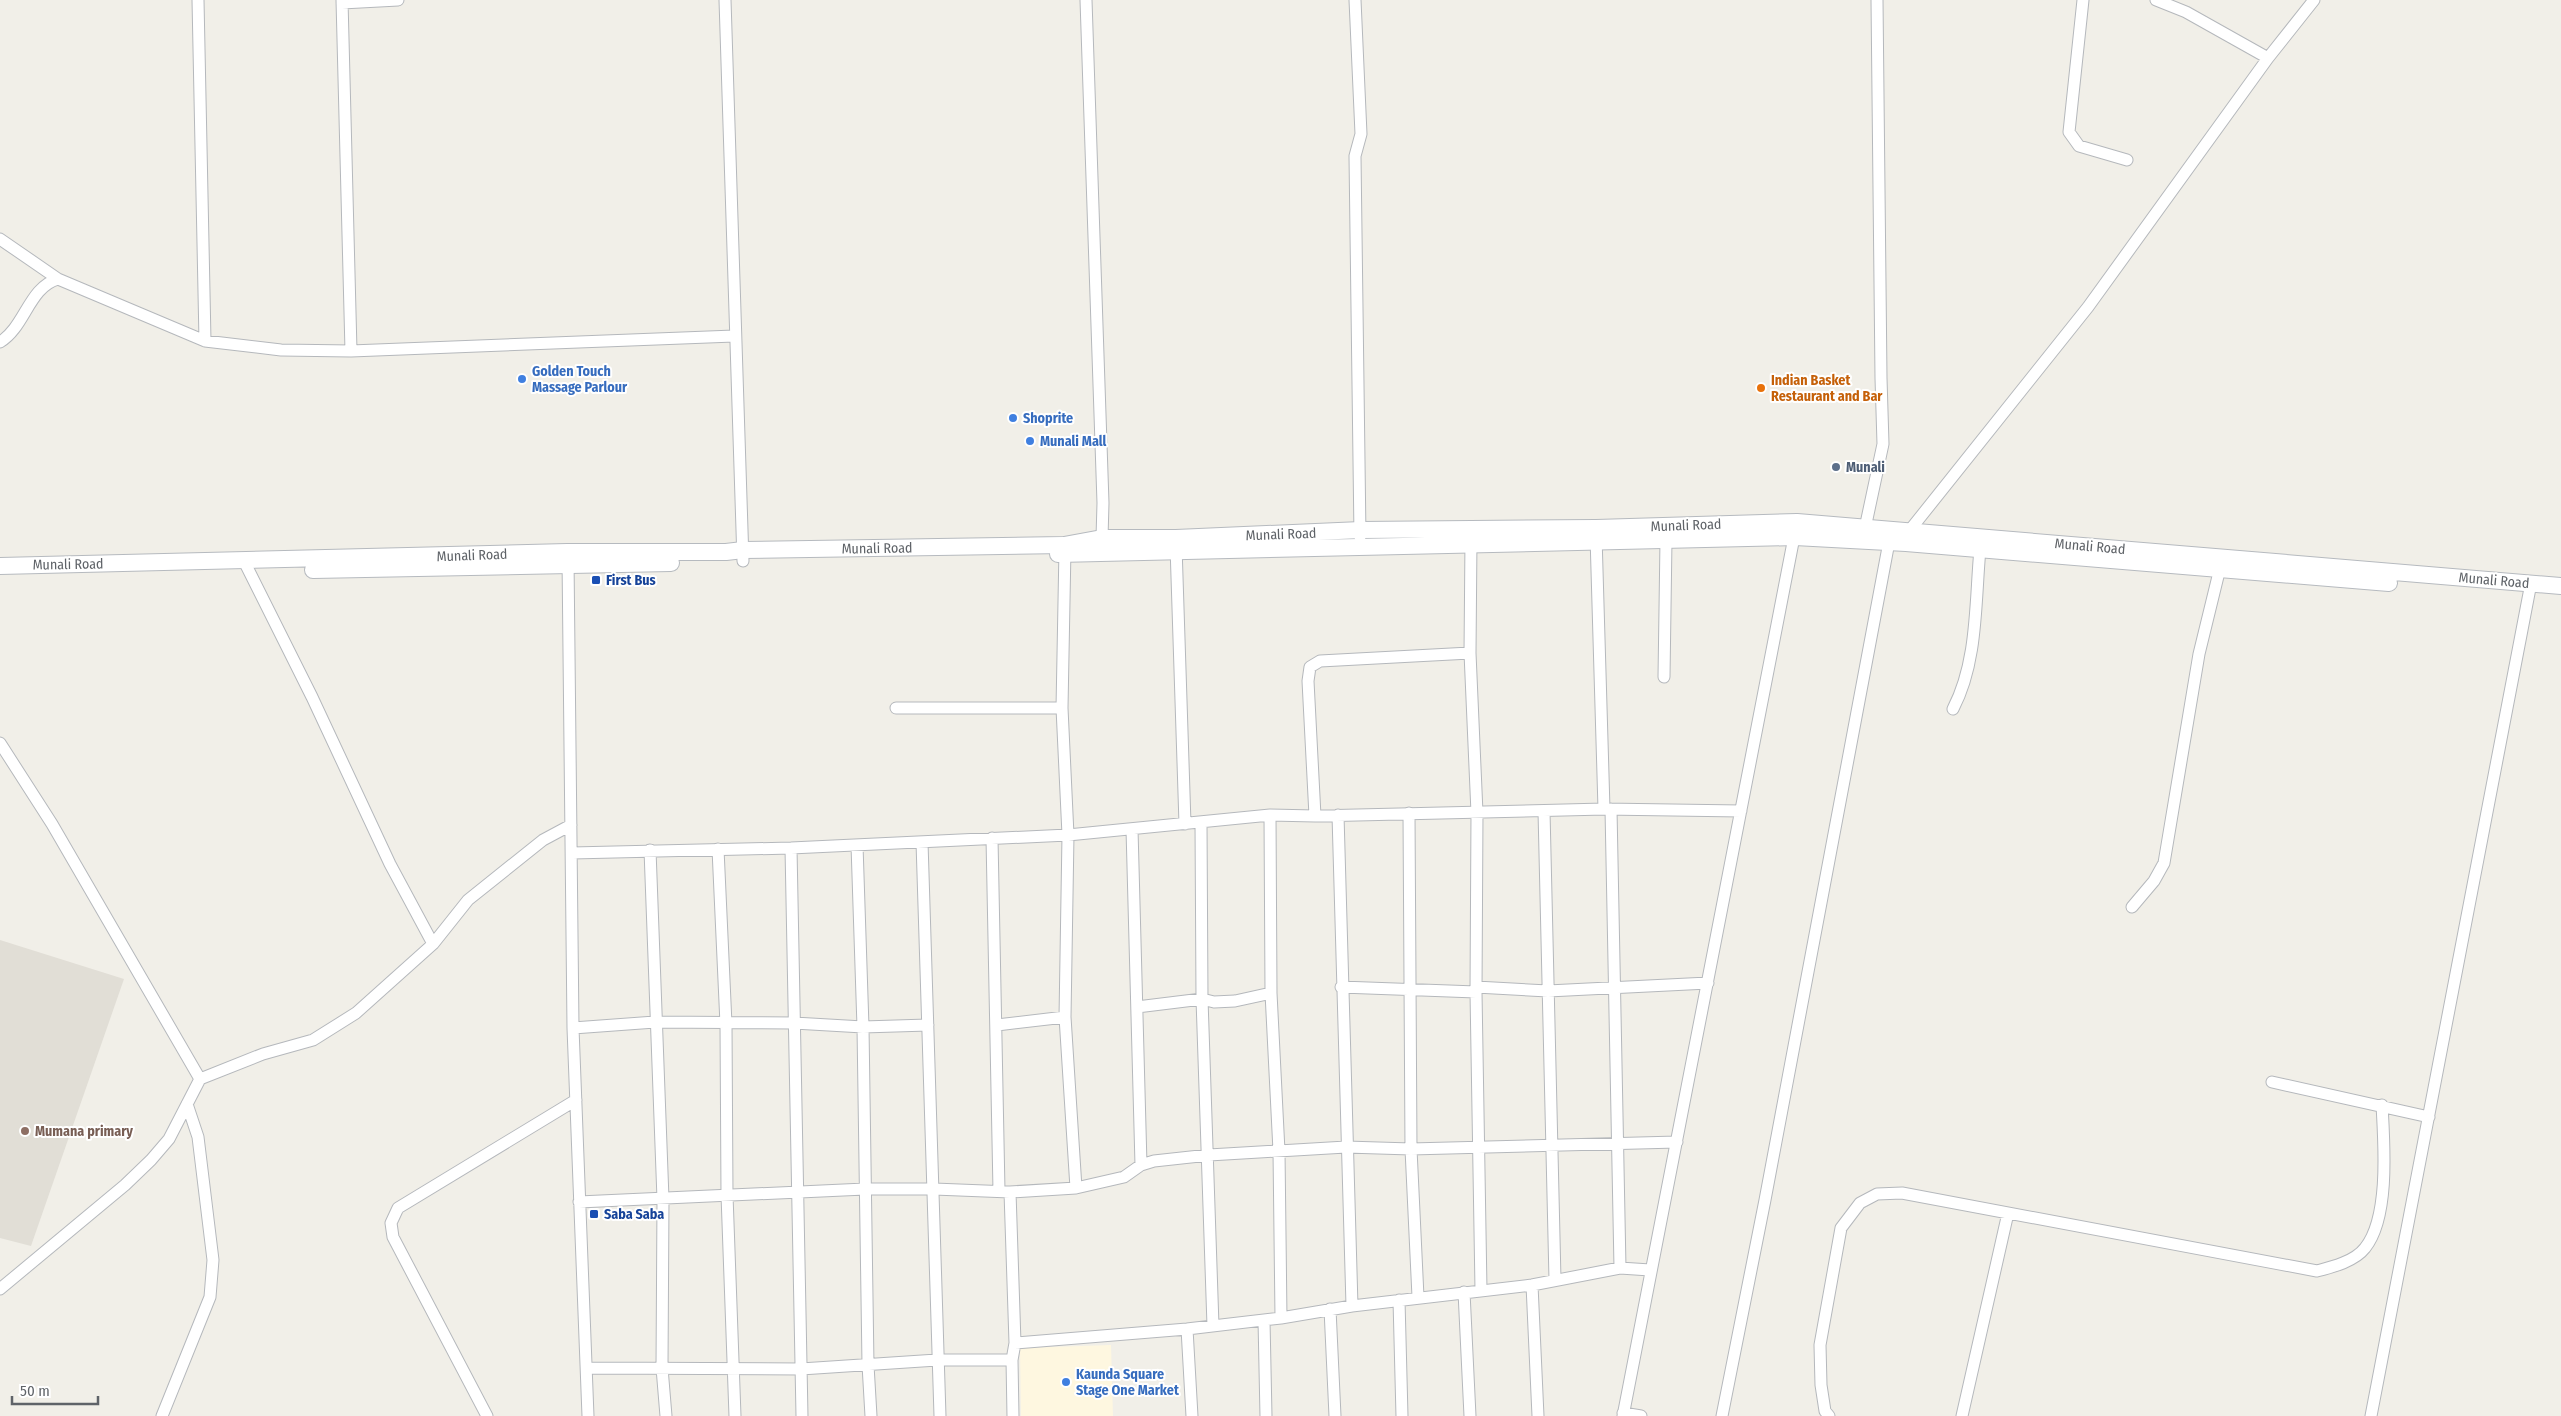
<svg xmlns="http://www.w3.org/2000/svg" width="2561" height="1416" font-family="'Fira Sans Condensed',sans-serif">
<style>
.commercial{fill:#fef7e0}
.education{fill:#e1ded6}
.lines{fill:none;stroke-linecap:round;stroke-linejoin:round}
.minor-casing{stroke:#b5b8bc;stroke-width:13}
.secondary-casing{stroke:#b6babf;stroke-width:18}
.minor{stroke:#fff;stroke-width:11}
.secondary{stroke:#fff;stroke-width:16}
.shop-dot{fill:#3f7fe0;stroke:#fff;stroke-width:2}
.food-dot{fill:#e8710a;stroke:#fff;stroke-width:2}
.service-dot{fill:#5c6f8a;stroke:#fff;stroke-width:2}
.transit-dot{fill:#1a4fb4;stroke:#fff;stroke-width:2}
.education-dot{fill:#8d6e63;stroke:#fff;stroke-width:2}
.labels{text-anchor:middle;stroke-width:4;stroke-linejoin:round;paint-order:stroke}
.shop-label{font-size:14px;font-weight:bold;fill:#366cbe;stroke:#fff;text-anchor:start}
.food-label{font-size:14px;font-weight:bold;fill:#c56008;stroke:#fff;text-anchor:start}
.service-label{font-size:14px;font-weight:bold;fill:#4e5e75;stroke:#fff;text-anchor:start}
.street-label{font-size:14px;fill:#5f6368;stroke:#fff}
.transit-label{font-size:14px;font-weight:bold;fill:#164399;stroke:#fff;text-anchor:start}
.education-label{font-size:14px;font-weight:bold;fill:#785e54;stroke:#fff;text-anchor:start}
</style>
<rect width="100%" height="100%" fill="#f1efe8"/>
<path class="commercial" d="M1111,1345L1113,1416H1021L1020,1348Z"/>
<path class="education" d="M0,940L124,979L31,1246L0,1238Z"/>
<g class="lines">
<defs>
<path id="minor" d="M198,0L205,341
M342,0L351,351
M725,0L743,561
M1086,0L1103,503L1102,538
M1355,0L1361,134L1355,156L1360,537
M2083,0L2069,132L2079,146L2127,160
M2156,0L2186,12L2268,58
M342,3L398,0
M0,239L58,279
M0,342C25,327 29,287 58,279L205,341L281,350L351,351L734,336
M1864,533L1883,444L1881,378L1877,0
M1906,535L2088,307L2268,58L2314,0
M1596,536L1604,809
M1471,539L1470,653L1477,813L1476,992L1481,1290
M1176,546L1185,824
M1065,548L1062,708L1068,835L1065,1017L1076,1188
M568,558L573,1028L588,1416
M244,561L312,697L390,864L433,944
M1664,677L1666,540
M896,708H1062
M1953,709C1978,661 1975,602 1980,549
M0,743L52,824L200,1079
M1611,809L1620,1268
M1544,811L1555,1280
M1409,813L1411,1149L1418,1297
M1270,815L1271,993L1279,1151L1281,1318
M1338,815L1352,1306
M1315,816L1308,681L1310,667L1320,661L1470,653
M1201,822L1202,999L1213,1326
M1132,829L1141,1165
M992,838L999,1191
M922,842L940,1416
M857,845L863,1027L868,1365L871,1416
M791,848L802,1416
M718,849L726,1024L727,1195L735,1416
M650,850L663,1199L662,1368L666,1416
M572,853L791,848L1068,835L1270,815L1315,816L1604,809L1741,811
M2132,907L2154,881L2164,863L2199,654L2221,564
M1341,987L1476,992
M1476,987L1548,991L1708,983
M1137,1007L1202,999L1214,1002L1235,1001L1271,993
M997,1025L1065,1017
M573,1028L655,1022L794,1023L863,1027L928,1025
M2272,1082L2429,1117
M1010,1192L1015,1343L1012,1360L1013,1416
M579,1202L865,1189H934L1010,1192L1076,1188L1124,1177L1141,1165L1154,1161L1209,1155L1346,1147L1411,1149L1677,1142
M1532,1285L1538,1416
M0,1289L125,1185L151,1160L169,1139L200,1079L263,1054L313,1040L356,1013L433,944L468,900L543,840L571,825
M1464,1292L1470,1416
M1399,1300L1402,1416
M1330,1309L1335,1416
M1264,1320L1266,1416
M1187,1329L1192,1416
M1015,1343L1187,1329L1281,1318L1352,1306L1532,1285L1620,1268L1650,1270
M587,1368L801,1369L937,1360H1012
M1623,1413L1641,1416
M162,1416L210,1297L213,1260L198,1137L187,1104
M487,1416L393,1237L391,1223L398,1208L576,1100
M1623,1416L1795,532
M1722,1416L1765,1200L1889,542
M1829,1416L1825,1411L1821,1385L1820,1345L1841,1228L1860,1203L1877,1194L1902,1193L2317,1271C2333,1267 2355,1261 2365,1248C2390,1217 2384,1143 2382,1105
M1962,1416L2008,1213
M2371,1416L2531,583"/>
<path id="secondary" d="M1058,554L1795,537L1906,543L2389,583
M0,566L567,552H726L743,550L1064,545L1102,538H1176L1361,530L1596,528L1797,522L2561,586
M313,570L671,563"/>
</defs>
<use href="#minor" class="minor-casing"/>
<use href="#secondary" class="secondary-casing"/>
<use href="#minor" class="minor"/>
<use href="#secondary" class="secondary"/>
</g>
<g class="shop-dot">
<circle cx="522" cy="379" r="5"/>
<circle cx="1013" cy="418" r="5"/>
<circle cx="1030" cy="441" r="5"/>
<circle cx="1066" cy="1382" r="5"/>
</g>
<circle class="food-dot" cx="1761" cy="388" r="5"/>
<circle class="service-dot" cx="1836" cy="467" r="5"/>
<g class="transit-dot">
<rect x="591" y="575" width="10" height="10" rx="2.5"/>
<rect x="589" y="1209" width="10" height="10" rx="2.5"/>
</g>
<circle class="education-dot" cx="25" cy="1131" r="5"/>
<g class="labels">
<g class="shop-label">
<text x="532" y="376">Golden Touch<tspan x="532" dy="16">Massage Parlour</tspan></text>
<text x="1023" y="423">Shoprite</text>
<text x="1040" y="446">Munali Mall</text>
<text x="1076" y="1379">Kaunda Square<tspan x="1076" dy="16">Stage One Market</tspan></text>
</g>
<g class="food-label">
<text x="1771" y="385">Indian Basket<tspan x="1771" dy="16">Restaurant and Bar</tspan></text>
</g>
<g class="service-label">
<text x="1846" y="472">Munali</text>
</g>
<g class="street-label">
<text transform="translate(1686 525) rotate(-2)" y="5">Munali Road</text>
<text transform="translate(1281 534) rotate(-2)" y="5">Munali Road</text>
<text transform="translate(2090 546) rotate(5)" y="5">Munali Road</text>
<text transform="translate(877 548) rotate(-1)" y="5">Munali Road</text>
<text transform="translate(472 555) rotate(-2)" y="5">Munali Road</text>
<text transform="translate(68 564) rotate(-1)" y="5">Munali Road</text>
<text transform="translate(2494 580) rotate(5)" y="5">Munali Road</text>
</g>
<g class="transit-label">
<text x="606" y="585">First Bus</text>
<text x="604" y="1219">Saba Saba</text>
</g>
<g class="education-label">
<text x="35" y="1136">Mumana primary</text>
</g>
</g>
<path d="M12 1396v8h86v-8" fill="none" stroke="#5f6368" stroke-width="2.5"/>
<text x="20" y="1396" font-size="15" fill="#5f6368" stroke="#ffffff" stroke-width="4" paint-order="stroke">50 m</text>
</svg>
